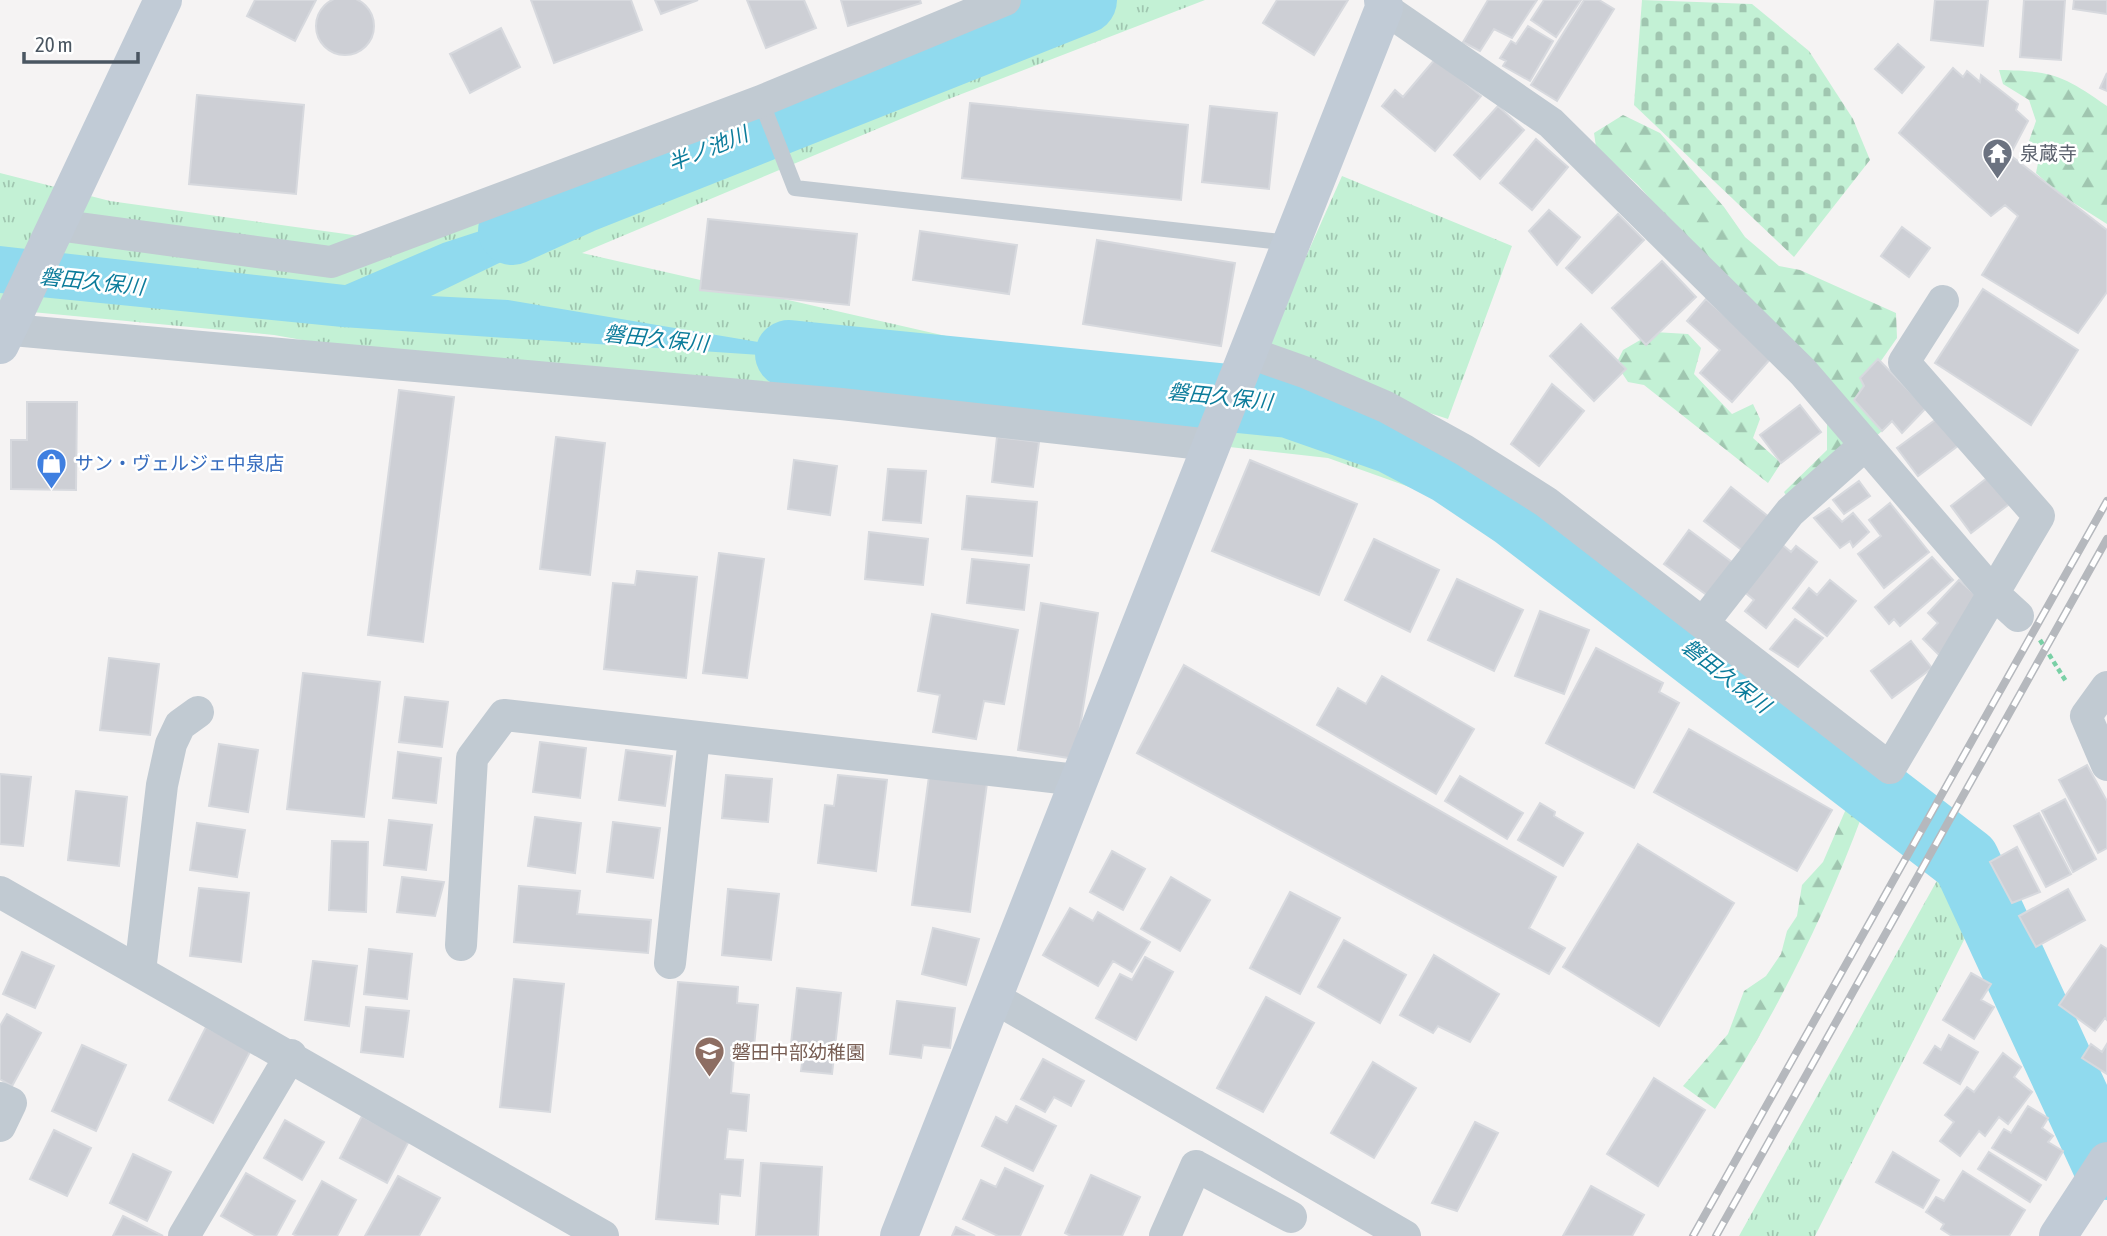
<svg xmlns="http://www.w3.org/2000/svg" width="2107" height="1236" font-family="'Asap Condensed','Noto Sans JP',sans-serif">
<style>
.grass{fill:url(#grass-tufts)}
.forest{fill:url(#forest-firs)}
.cemetery{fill:url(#cemetery-stones)}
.water{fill:#90daee}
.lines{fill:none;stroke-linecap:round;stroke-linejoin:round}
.river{stroke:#90daee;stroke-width:68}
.building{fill:#cdcfd5;stroke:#d7d9de;stroke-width:2}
.path{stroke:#7ad0a6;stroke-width:4.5;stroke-dasharray:5 3.5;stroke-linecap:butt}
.lane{stroke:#c1cad2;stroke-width:16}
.street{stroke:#c1cad2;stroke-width:32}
.secondary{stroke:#c1cbd6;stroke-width:38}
.rail-casing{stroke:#b5b8bd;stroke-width:8}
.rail{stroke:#fff;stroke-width:5;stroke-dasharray:16;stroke-linecap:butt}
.labels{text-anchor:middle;stroke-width:5;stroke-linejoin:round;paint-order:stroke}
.worship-label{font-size:19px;fill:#5b616d;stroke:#fff;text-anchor:start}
.shop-label{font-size:19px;fill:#366cbe;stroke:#fff;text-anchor:start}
.education-label{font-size:19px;fill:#785e54;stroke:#fff;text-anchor:start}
.water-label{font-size:21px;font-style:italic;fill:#0c7c9b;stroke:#fff}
</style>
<defs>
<pattern id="grass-tufts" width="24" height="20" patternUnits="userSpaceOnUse" patternTransform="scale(1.75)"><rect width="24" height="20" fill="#c3f1d5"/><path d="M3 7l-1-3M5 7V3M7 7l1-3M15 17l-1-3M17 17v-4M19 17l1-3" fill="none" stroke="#a0c6b0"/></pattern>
<pattern id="forest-firs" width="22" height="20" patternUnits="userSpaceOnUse" patternTransform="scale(1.75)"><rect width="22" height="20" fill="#c3f1d5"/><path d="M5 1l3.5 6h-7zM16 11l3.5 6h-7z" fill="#a0c6b0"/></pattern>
<pattern id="cemetery-stones" width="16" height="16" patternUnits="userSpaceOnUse" patternTransform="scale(1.75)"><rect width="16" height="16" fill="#c3f1d5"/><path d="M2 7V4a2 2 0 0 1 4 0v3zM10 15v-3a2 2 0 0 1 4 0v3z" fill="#a0c6b0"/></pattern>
</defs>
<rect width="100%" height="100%" fill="#f5f3f3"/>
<path class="grass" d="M1004,0H1205L946,100L582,253L946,336L1262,379L1386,407L1546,502L1890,768L1898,807L1913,804L1895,844L1863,813L1642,627L1471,509L1328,458L1005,422L484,372L274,335L0,309V173L110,201L389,240Z
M1342,176L1512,246L1448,419L1281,364L1267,344Z
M1939,877L1971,926L1815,1236H1739Z"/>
<path class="forest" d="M1999,70C2053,71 2063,75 2107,106V224L2058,193L2036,173L2041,148L2029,141L2036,121L2029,100L2003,84Z
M1623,115L1660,133L1724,207L1745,237L1779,266L1800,270L1896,313L1897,338L1876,368L1882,431L1794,509L1784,492L1827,450V400L1638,185L1596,147L1594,133Z
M1654,332L1688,334L1701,348L1694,374L1732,414L1753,404L1760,419L1753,438L1781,463L1768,483L1644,385L1628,382L1616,364L1623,350Z
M1849,802L1863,813C1824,918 1776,1014 1715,1109L1683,1086L1728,1034L1744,991L1766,976L1781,954L1787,931L1797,916L1802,885L1823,862Z"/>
<path class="cemetery" d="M1642,0L1752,4L1809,51L1853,119L1870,160L1794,257L1634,105Z"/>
<path class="water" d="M737,148L431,296L508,300L882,363L342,327L0,293V246L345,285L443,243Z"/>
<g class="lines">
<path class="river" d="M512,231L580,200L1083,0
M789,354L1289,404L1392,440L1451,471L1515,514L1966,861L2107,1166"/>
</g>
<path class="building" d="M316 26a29 29 0 1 1 58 0a29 29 0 1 1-58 0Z
M255,0H316L295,41L247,16Z
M531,0H631L642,30L554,63Z
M655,0H698L661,14Z
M747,0H804L816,28L766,48Z
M841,0H920L921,3L848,26Z
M1277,0H1348L1314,55L1263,23Z
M1488,0H1537L1512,38L1494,29L1480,51L1463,42Z
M1544,0H1581L1556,37L1531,20Z
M1584,0H1599L1614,9L1557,101L1531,85Z
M1935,0H1988L1983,46L1931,40Z
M2024,0H2065L2061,60L2020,57Z
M2074,0H2107V14L2073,9Z
M1528,26L1553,41L1530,81L1503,66L1506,61L1500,58L1511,41L1516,44Z
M501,28L520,67L470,93L450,54Z
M1898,44L1924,67L1902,93L1875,69Z
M1436,58L1481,96L1435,151L1382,106L1395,90L1403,97Z
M1953,68L1963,77L1967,71L1980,82L1981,75L2018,104L2016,110L2028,121L2010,155L2107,230V292L2078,333L1982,275L2018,216L2005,205L1991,216L1899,133Z
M2107,73V91L2100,88Z
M197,95L304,105L296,194L189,184Z
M970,103L1188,125L1181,200L962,178Z
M1210,106L1277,113L1269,189L1202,182Z
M1498,106L1524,130L1480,179L1454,155Z
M1536,139L1568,167L1532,210L1500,183Z
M1549,210L1580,237L1557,265L1529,231Z
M1618,214L1644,240L1592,293L1566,268Z
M708,219L857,234L849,305L700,290Z
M1902,227L1930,248L1909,277L1881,256Z
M920,231L1017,245L1009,294L913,280Z
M1097,240L1235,263L1221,346L1083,324Z
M1662,261L1696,297L1646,345L1612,308Z
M1983,289L2078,350L2031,425L1935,363Z
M1706,299L1772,357L1732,402L1700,373L1720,350L1687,321Z
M1581,324L1626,369L1594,401L1550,356Z
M1878,359L1926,408L1902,433L1892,421L1882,431L1854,400L1864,386L1860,378Z
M1552,384L1584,411L1539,466L1511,444Z
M399,390L454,397L423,642L368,635Z
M27,402H77L76,490L11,489V440H27Z
M1800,405L1821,432L1781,463L1760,435Z
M1938,418L1959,445L1918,476L1897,448Z
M556,437L605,443L590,575L540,569Z
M997,437L1039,442L1033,487L992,482Z
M794,460L837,466L830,515L788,509Z
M1250,460L1357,504L1319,595L1212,551Z
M888,469L926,471L921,523L883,520Z
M1991,475L2012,502L1971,533L1951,506Z
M1859,481L1870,496L1844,514L1833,500Z
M1731,487L1774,521L1747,554L1704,521Z
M967,496L1037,502L1032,556L962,549Z
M1890,503L1929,552L1884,588L1858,554L1881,536L1869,520Z
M1829,508L1842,522L1853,513L1869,532L1853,547L1850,541L1840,548L1814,518Z
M1689,530L1736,565L1711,598L1664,564Z
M869,532L928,539L923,585L865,579Z
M1374,539L1439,570L1410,632L1345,600Z
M1778,541L1791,552L1796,546L1817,562L1766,628L1745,611L1754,600L1741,589Z
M719,553L764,559L747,678L703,673Z
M1932,557L1953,580L1900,626L1894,619L1889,624L1875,607Z
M972,559L1029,565L1024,610L967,603Z
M637,571L697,577L686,678L604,669L613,583L635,585Z
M1457,579L1523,610L1494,671L1428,640Z
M1830,580L1856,601L1827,636L1793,608L1809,588L1817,595Z
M1959,580L1982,601L1939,655L1923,639L1938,623L1928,613Z
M1041,603L1098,613L1075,759L1018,750Z
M1540,611L1589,630L1564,694L1515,676Z
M932,614L1018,630L1004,704L984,701L976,739L933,732L940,695L918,691Z
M1795,619L1823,638L1798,667L1770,649Z
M1911,641L1932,668L1892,698L1871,671Z
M1596,648L1663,683L1659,692L1679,703L1634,788L1546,743Z
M109,658L159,664L150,735L100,730Z
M1184,665L1556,877L1529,928L1565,948L1549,974L1137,753Z
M303,673L380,682L364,817L287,809Z
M1382,676L1474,729L1436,794L1317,725L1338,688L1366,704Z
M405,697L448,702L442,747L399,742Z
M1689,729L1832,810L1797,871L1654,792Z
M540,742L586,748L580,798L533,792Z
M219,744L258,750L248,812L209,806Z
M626,750L672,756L665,806L619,800Z
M398,752L441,758L436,803L393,798Z
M2087,765L2107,801V848L2098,853L2059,780Z
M0,774L31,777L23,846L0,844Z
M726,775L772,779L768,822L722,818Z
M838,775L887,780L876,871L818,863L825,805L834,806Z
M929,776L987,783L970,912L912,905Z
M1460,776L1523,813L1507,839L1445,801Z
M76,791L127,797L119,866L68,860Z
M2065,799L2096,859L2073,872L2042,811Z
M1540,803L1555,812L1554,816L1583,833L1563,866L1518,840Z
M2039,813L2071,874L2046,887L2014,826Z
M535,817L581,823L575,873L528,866Z
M389,820L432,825L426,870L384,865Z
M613,822L660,828L653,878L607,872Z
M197,823L245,830L237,877L190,870Z
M332,841L368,842L366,912L329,910Z
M1638,844L1734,903L1659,1026L1563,967Z
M2017,847L2040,892L2012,903L1990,862Z
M1112,851L1145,869L1123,910L1090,892Z
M402,877L444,882L435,916L397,912Z
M1171,877L1210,900L1180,951L1141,929Z
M519,886L580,891L577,914L651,920L648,953L514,942Z
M199,888L249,893L241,962L190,956Z
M728,889L779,894L771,960L722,955Z
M2068,889L2085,920L2036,947L2019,916Z
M1290,892L1340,918L1300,994L1250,968Z
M1070,908L1093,921L1098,912L1150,942L1132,972L1113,961L1098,986L1043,955Z
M933,928L979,939L966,985L922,974Z
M1344,940L1406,975L1380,1023L1318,987Z
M2101,945L2107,949V1020L2105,1018L2095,1031L2059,1005Z
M369,949L412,954L407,999L364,994Z
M22,952L54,966L35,1008L3,994Z
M1434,955L1499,994L1470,1042L1438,1026L1433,1033L1400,1015Z
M1145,957L1173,972L1136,1040L1096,1018L1120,974L1132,980Z
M313,961L357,966L349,1026L305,1020Z
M1971,973L1991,984L1981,1000L1994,1007L1974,1039L1943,1020Z
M514,979L564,984L550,1112L500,1107Z
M678,982L738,987L737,1003L758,1005L754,1047L735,1045L731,1093L749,1095L746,1131L728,1129L725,1159L743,1160L740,1196L720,1194L718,1224L656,1219Z
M797,988L841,993L832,1074L801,1071L804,1045L791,1044Z
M1266,997L1314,1023L1263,1112L1217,1088Z
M897,1001L955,1008L950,1048L923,1045L921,1058L890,1054Z
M366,1007L409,1011L403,1057L361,1052Z
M7,1014L41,1033L12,1086L0,1079V1026Z
M206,1027L251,1050L213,1123L169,1100Z
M1949,1035L1978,1052L1960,1084L1924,1063L1935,1046L1941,1050Z
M2091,1044L2102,1052L2107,1044V1074L2082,1058Z
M82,1045L126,1065L96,1131L52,1111Z
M2003,1053L2021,1067L2014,1077L2032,1092L2008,1124L1999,1117L1985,1136L1979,1131L1960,1156L1940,1141L1954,1122L1945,1115L1967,1087L1974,1092Z
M1043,1059L1084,1081L1071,1106L1054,1097L1045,1112L1021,1099Z
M1373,1062L1416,1088L1374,1158L1331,1133Z
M1654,1078L1705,1110L1658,1186L1607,1154Z
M1016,1106L1056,1126L1033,1171L982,1146L996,1117L1007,1123Z
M2028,1106L2048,1118L2042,1128L2053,1136L2048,1142L2063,1151L2046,1180L1992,1148L2004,1129L2011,1133Z
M362,1116L409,1141L387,1183L340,1158Z
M285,1120L324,1142L302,1180L264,1158Z
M1475,1122L1498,1133L1457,1211L1432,1203Z
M54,1130L91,1148L67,1196L30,1179Z
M1893,1152L1939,1180L1923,1208L1876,1182Z
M1989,1152L2041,1185L2030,1202L1978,1169Z
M133,1154L171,1172L147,1221L110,1203Z
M761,1163L822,1167L818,1236H756Z
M1005,1168L1043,1186L1020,1236H998L963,1219L981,1180L996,1187Z
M1963,1171L2025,1210L2009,1236H1952L1941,1229L1944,1224L1926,1212L1936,1197L1944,1201Z
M246,1173L295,1201L276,1236H256L221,1216Z
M1091,1175L1140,1197L1122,1236H1071L1065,1233Z
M398,1176L440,1198L419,1236H365Z
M322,1181L356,1200L337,1236H297L293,1234Z
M1591,1186L1644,1215L1632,1236H1563Z
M123,1216L163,1236H113Z
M956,1227L975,1236H952Z"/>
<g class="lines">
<path class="path" d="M2040,640L2067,683"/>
<path class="lane" d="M761,101L795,188L1290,243"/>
<path class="street" d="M1384,8L1551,123L1803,372L1994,594L2018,616
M57,225L331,262L761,101L1005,0
M0,329L841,404L1211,445
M1247,352L1307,373L1386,407L1464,450L1546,502L1890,768L2039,516L1904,362L1943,301
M1703,623L1790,512L1865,445
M2107,687L2086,716L2107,765
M0,892L603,1236
M461,945L472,758L504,715L1078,780
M670,963L694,737
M140,971L162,785L171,744L180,725L198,712
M993,997L1405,1236
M0,1098L11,1103L0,1126
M184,1236L291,1055
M1165,1236L1196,1166L1291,1217"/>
<path class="secondary" d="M0,345L163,0
M899,1236L1384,8L1383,0
M2058,1236L2107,1161"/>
<defs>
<path id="rail" d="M1693,1236L2107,501
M1716,1236L2107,539"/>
</defs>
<use href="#rail" class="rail-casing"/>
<use href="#rail" class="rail"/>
</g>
<defs>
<symbol id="temple-pin" viewBox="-11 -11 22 30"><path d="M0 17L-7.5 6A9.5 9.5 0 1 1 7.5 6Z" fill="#6b7280" stroke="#fff"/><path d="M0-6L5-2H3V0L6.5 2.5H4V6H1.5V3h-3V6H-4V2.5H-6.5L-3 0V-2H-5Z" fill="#fff"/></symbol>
<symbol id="shop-pin" viewBox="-11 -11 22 30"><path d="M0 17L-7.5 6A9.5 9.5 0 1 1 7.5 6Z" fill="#3f7fe0" stroke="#fff"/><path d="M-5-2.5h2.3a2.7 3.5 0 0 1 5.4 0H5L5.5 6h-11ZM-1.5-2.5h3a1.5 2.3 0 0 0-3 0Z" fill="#fff"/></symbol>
<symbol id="school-pin" viewBox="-11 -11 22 30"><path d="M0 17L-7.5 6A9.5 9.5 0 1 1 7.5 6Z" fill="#8d6e63" stroke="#fff"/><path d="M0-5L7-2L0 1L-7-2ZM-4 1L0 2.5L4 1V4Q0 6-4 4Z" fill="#fff"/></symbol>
</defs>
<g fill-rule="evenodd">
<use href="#temple-pin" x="1980" y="136" width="35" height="47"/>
<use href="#shop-pin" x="34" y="446" width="35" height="47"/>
<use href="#school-pin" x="692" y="1034" width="35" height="47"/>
</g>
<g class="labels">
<g class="worship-label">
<text x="2020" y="160">泉蔵寺</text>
</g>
<g class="shop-label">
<text x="75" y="470">サン・ヴェルジェ中泉店</text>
</g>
<g class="education-label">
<text x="732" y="1059">磐田中部幼稚園</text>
</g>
<g class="water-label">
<text transform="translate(708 149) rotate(-22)" y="7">半ノ池川</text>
<text transform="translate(92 282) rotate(6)" y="7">磐田久保川</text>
<text transform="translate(656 339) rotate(6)" y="7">磐田久保川</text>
<text transform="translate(1220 397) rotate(6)" y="7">磐田久保川</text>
<text transform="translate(1726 676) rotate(38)" y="7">磐田久保川</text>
</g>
</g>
<path d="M24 52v10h114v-10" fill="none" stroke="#4a5661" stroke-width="3.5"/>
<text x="35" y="52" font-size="21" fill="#4a5661" stroke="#ffffff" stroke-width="5" paint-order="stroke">20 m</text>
</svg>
